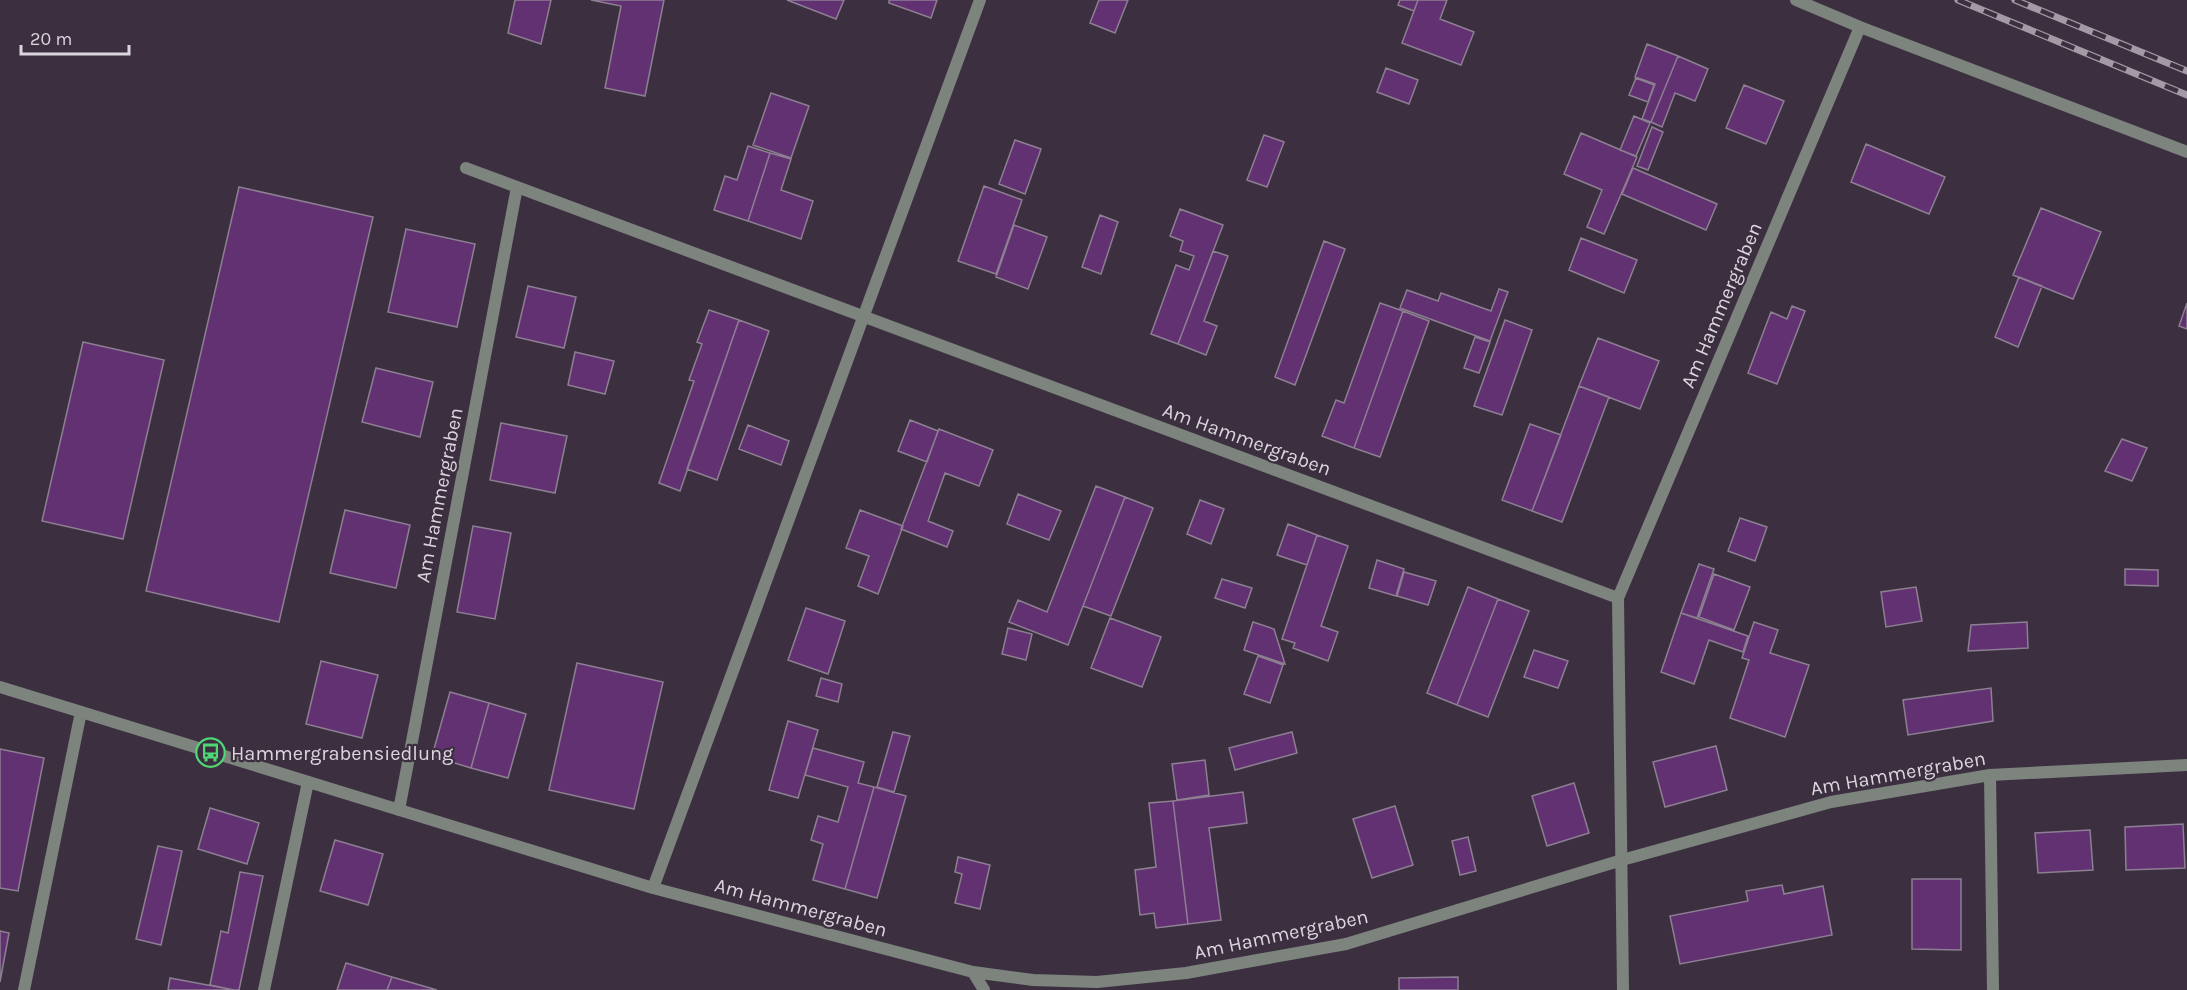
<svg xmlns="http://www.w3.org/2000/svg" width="2187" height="990" font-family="Karla,sans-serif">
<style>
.building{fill:#623172;stroke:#8d7f92;stroke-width:1.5}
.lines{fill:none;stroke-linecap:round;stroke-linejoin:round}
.service{stroke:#7c847d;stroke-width:12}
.minor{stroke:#7c847d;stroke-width:12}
.rail-casing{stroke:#a39aa6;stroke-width:7}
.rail{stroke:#3c3040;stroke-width:4.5;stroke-dasharray:14;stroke-linecap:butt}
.labels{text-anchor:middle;stroke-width:4.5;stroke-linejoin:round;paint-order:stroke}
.street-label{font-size:20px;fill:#dcd5df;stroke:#3c3040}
.poi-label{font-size:20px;fill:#dcd5df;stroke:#3c3040;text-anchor:start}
</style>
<rect width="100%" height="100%" fill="#3c3040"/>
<path class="building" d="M515,0H551L541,44L508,33Z
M591,0H664L645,96L605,88L621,6Z
M787,0H844L836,19Z
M889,0H937L931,18L889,3Z
M1099,0H1128L1115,33L1090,23Z
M1400,0H1418L1414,11L1398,5Z
M1418,0H1447L1440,19L1474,32L1461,65L1402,43Z
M1647,44L1678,56L1651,122L1642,119L1655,84L1635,77Z
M1678,56L1708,69L1695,101L1675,93L1662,127L1651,122Z
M1386,68L1418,80L1409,104L1377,92Z
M1636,78L1654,85L1648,102L1629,95Z
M1744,85L1784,101L1766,144L1726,128Z
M771,93L809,106L791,158L753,145Z
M1634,116L1650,123L1636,156L1620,150Z
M1652,127L1663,132L1648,170L1637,166Z
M1581,133L1637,157L1604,234L1587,227L1602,190L1564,174Z
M1264,135L1284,142L1267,187L1247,180Z
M1015,140L1041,149L1025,194L999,184Z
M1866,144L1945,177L1929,214L1851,182Z
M748,146L770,153L748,221L714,210L725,176L737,180Z
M770,153L791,159L781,190L813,201L801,239L748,221Z
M1633,168L1717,204L1706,230L1622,194Z
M984,186L1022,200L996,274L958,261Z
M239,187L373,217L279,622L146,591Z
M2041,208L2101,232L2073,299L2013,275Z
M1180,209L1223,225L1178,344L1151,334L1176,265L1189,270L1194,256L1180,251L1183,241L1170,236Z
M1100,215L1118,222L1101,274L1082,267Z
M1014,225L1047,237L1028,289L996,277Z
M406,229L475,244L457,327L388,312Z
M1581,238L1637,260L1624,293L1569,270Z
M1324,241L1345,249L1295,385L1275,377Z
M1213,251L1228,256L1204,321L1217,326L1206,355L1178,344Z
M2019,277L2042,286L2018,347L1995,337Z
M528,286L576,297L564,348L516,337Z
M1499,289L1508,292L1490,341L1400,308L1407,290L1438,301L1441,293L1491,311Z
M1380,303L1403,311L1354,448L1322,436L1336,400L1344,403Z
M2187,303V329L2179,326Z
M1792,306L1805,311L1777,384L1748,373L1771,312L1787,319Z
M709,310L739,320L680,491L659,483L694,381L689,380L702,344L697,342Z
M1403,311L1429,321L1380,457L1354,448Z
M739,320L769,331L717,480L687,469Z
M1505,320L1532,330L1502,415L1474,406Z
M1475,337L1490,342L1479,373L1464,368Z
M1598,338L1659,361L1640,409L1579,386Z
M83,342L164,360L123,539L42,521Z
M575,352L614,361L605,394L568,385Z
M376,368L433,382L420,437L362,422Z
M1579,386L1609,397L1562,522L1532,511Z
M910,420L938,431L927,462L898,451Z
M501,423L567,436L555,493L490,480Z
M1530,424L1561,435L1532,511L1502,500Z
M748,425L789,441L781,465L739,449Z
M939,429L993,450L979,486L945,473L928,521L953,531L947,547L901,529Z
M2122,439L2147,448L2132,481L2105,471Z
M1096,486L1125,497L1068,645L1009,622L1018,600L1047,612Z
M1018,494L1061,511L1049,540L1007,524Z
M1125,497L1153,508L1111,616L1083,606Z
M1200,500L1224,509L1211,544L1187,534Z
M345,510L410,525L396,588L330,573Z
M860,510L903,526L878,594L858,586L869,556L846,548Z
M1740,518L1767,527L1755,561L1728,551Z
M1288,524L1317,535L1307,565L1277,555Z
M473,526L511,533L495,619L457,612Z
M1317,535L1348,546L1321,626L1338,632L1328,661L1293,648L1295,643L1282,639Z
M1377,560L1404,569L1396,596L1369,588Z
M1699,564L1714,569L1697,618L1681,613Z
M2125,569L2158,570V586L2125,585Z
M1404,572L1436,581L1428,605L1397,596Z
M1714,574L1750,587L1734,630L1699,617Z
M1222,579L1252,588L1245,608L1215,598Z
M1468,587L1498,599L1457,705L1427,693Z
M1916,587L1922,621L1886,627L1881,592Z
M1498,599L1529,611L1488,717L1457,705Z
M806,608L845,621L828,674L788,660Z
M1681,613L1748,636L1743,652L1709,640L1694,684L1661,672Z
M1110,618L1161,637L1142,687L1091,668Z
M1253,622L1274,629L1285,664L1244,650Z
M1754,622L1778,630L1770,653L1809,665L1785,737L1730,718L1749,660L1742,658Z
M2027,622L2028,648L1968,651L1971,625Z
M1008,628L1032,634L1026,660L1002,654Z
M1534,650L1568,661L1558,688L1524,677Z
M1258,656L1283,665L1270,703L1244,694Z
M321,661L378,675L362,738L306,724Z
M577,663L663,682L634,809L549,790Z
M821,678L842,684L838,702L816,696Z
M1991,688L1993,721L1908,735L1903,700Z
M450,692L489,703L471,768L432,756Z
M489,703L526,714L508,778L471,768Z
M788,721L818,730L798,798L769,790Z
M893,732L910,736L894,792L877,787Z
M1292,732L1297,753L1235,770L1229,748Z
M1716,746L1727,790L1665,807L1653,762Z
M813,748L864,762L858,783L874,787L845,889L813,880L823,844L811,840L818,816L838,822L848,787L805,775Z
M0,749L44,758L18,891L0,888Z
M1205,760L1209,795L1177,800L1172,764Z
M1574,783L1589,833L1547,846L1532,796Z
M874,787L906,796L877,898L845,889Z
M1243,792L1247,823L1209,828L1221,920L1188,924L1173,801Z
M1173,801L1188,924L1156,928L1154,913L1140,915L1135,870L1156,867L1149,803Z
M1395,806L1413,865L1372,878L1353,819Z
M210,808L259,823L247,864L198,849Z
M2183,824L2185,868L2126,870L2125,827Z
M2090,830L2093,870L2038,873L2035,833Z
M1468,837L1476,871L1460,875L1452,841Z
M335,840L383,854L368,905L320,891Z
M158,846L182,851L161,945L136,939Z
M958,857L990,865L980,909L955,903L962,874L955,872Z
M240,872L263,876L239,990H234L210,985L221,931L228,933Z
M1912,879H1961V950L1912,949Z
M1782,885L1784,894L1823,886L1832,935L1680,964L1670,916L1748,901L1746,891Z
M0,931L9,933L0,982Z
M346,963L392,977L387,990H337Z
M392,977L437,990H387Z
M1458,977V990H1399V978Z
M170,978L234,990H168Z"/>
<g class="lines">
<path class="service" d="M24,990L81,712
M264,990L308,782"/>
<path class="minor" d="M1796,0L1860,27L2187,152
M466,168L1618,598
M0,687L653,888L973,972L1033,980L1097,982L1186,973L1346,944L1622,860L1831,802L1990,775L2187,765
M1990,775L1993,990
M399,810L517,187
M653,888L980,0
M973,972L984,990
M1623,990L1618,598L1860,27"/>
<defs>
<path id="rail" d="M1958,0L2187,95
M2015,0L2187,71"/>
</defs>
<use href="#rail" class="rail-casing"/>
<use href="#rail" class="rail"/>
</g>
<defs>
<symbol id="bus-ring" viewBox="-11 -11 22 22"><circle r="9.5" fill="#3c3040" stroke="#4fd675" stroke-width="1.5"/><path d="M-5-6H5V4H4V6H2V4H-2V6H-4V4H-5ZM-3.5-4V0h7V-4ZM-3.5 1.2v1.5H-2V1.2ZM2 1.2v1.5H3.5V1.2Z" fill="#4fd675"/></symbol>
</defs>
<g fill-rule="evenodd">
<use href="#bus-ring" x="194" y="736" width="33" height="33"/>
</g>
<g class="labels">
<g class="street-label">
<text transform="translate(1721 305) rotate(-67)" y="7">Am Hammergraben</text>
<text transform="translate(1247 439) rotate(20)" y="7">Am Hammergraben</text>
<text transform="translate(439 495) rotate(-79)" y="7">Am Hammergraben</text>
<text transform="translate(1898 773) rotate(-10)" y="7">Am Hammergraben</text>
<text transform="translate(801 907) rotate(15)" y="7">Am Hammergraben</text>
<text transform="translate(1281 934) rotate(-12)" y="7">Am Hammergraben</text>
</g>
<g class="poi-label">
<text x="231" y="760">Hammergrabensiedlung</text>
</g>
</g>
<path d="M21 45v9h108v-9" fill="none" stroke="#dcd5df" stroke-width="3"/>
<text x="30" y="45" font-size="18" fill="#dcd5df" stroke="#3c3040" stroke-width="4.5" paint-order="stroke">20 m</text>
</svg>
